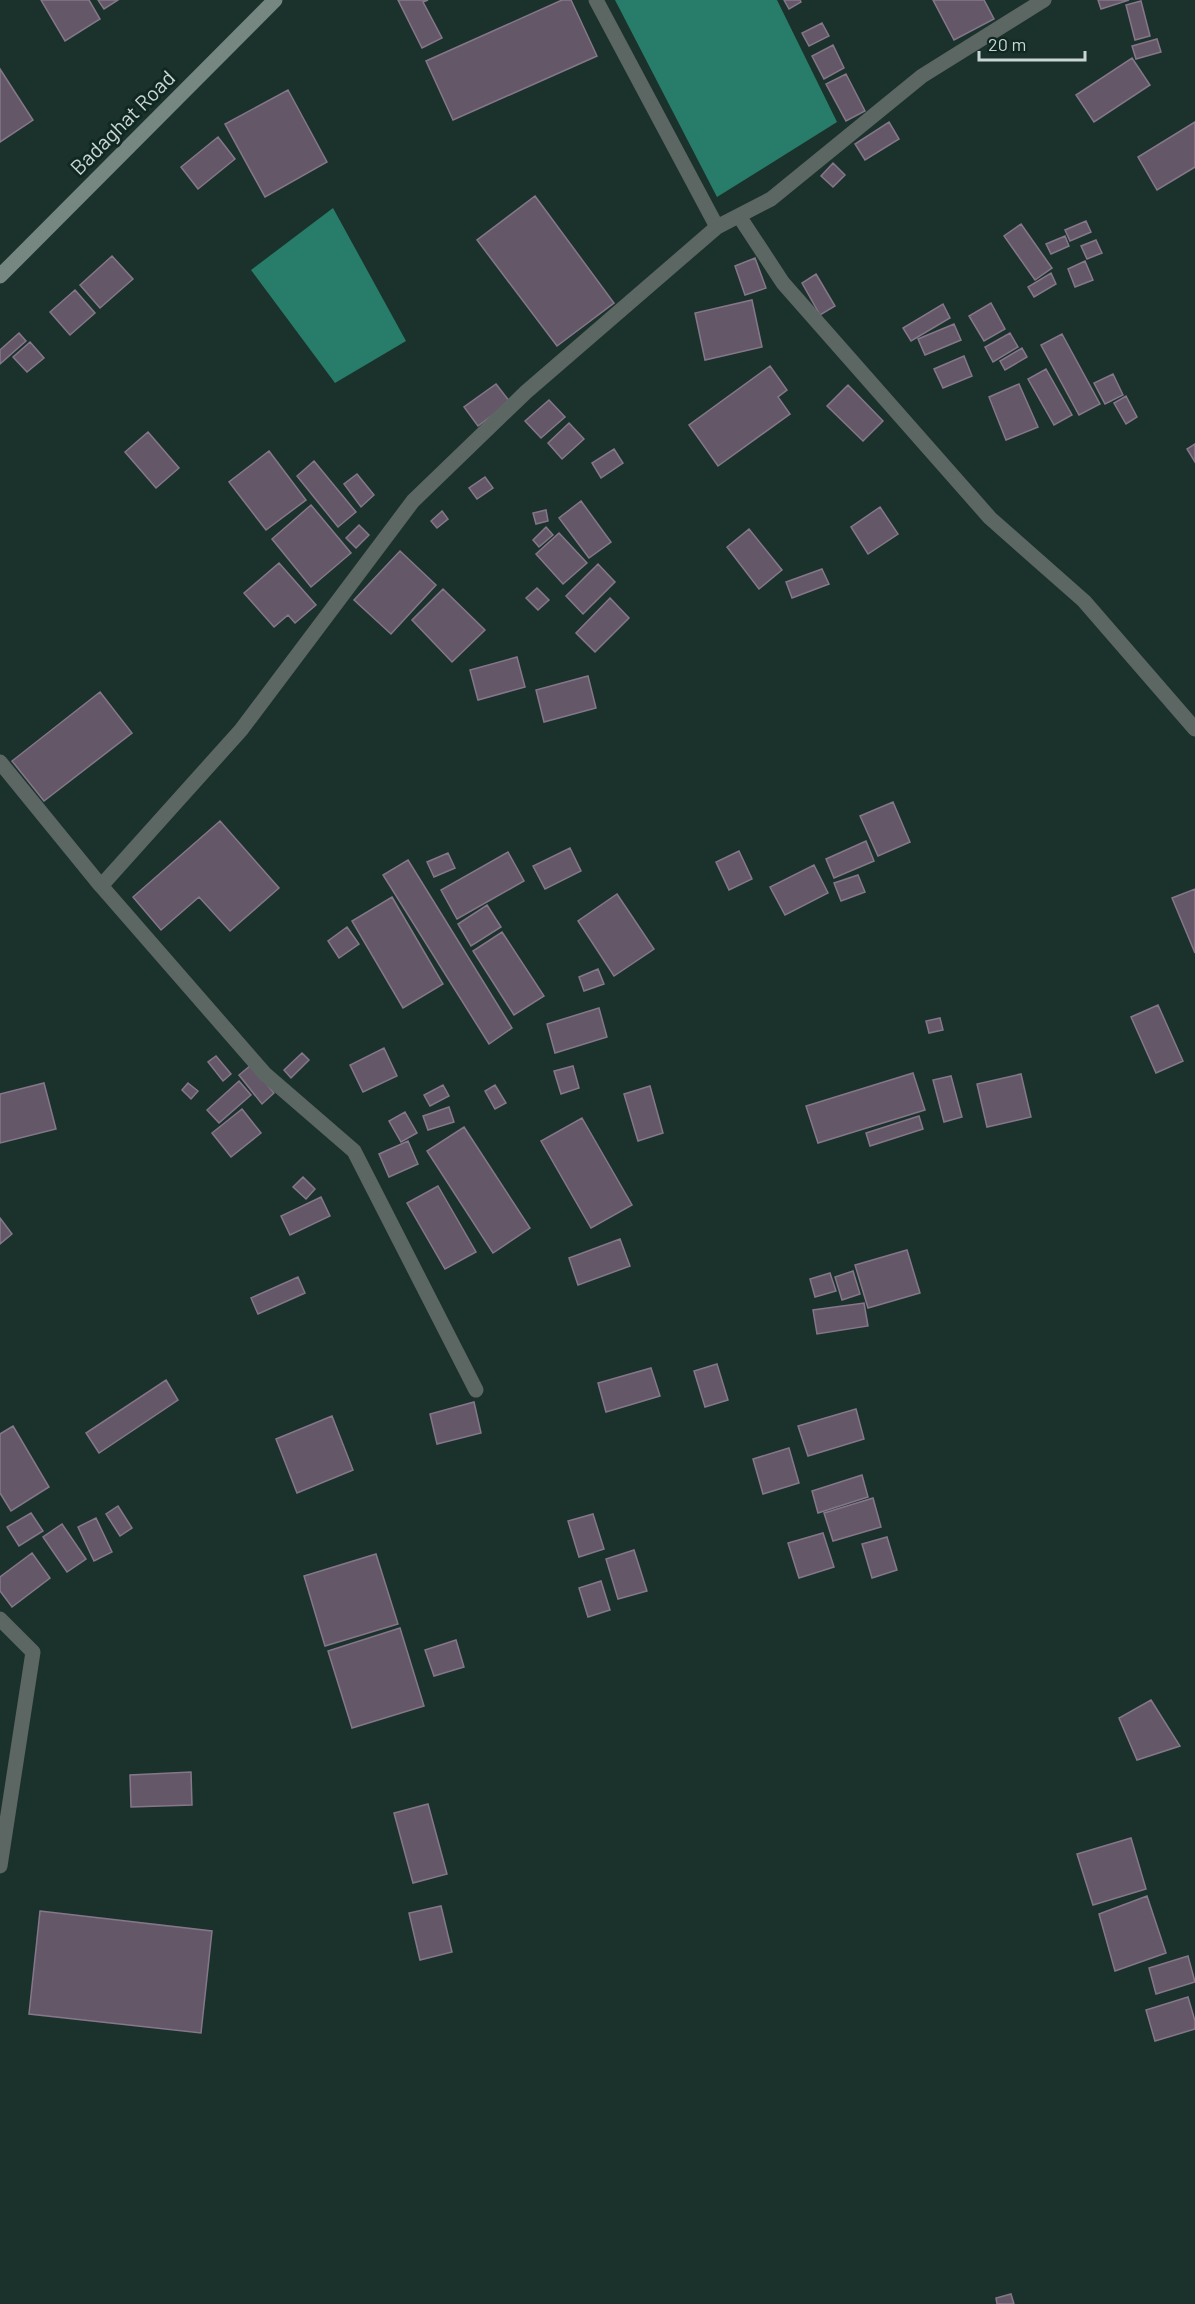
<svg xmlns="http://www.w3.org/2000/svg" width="1195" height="2304" font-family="Barlow,sans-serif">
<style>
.water{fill:#287c6a}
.building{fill:#645868;stroke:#857789;stroke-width:1.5}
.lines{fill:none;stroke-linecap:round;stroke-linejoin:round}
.minor{stroke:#5c6663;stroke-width:15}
.secondary{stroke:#768681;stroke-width:15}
.labels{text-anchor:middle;stroke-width:6;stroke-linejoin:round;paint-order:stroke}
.street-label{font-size:21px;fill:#c9d6d2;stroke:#112822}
</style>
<rect width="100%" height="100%" fill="#1b322c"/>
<path class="water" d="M615,0H777L837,122L717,197Z
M333,208L406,341L335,383L251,270Z"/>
<path class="building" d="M41,0H89L100,19L65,41Z
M98,0H118L104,9Z
M398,0H428L423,2L442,38L422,48Z
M562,0H571L597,56L453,120L426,61Z
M784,0H800L801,2L789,9Z
M933,0H984L994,19L954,40Z
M1098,0H1129L1101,9Z
M1141,1L1150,36L1135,40L1126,5Z
M822,23L829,36L809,46L802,33Z
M1157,39L1161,52L1136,59L1132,46Z
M833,45L844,68L824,79L812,56Z
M1132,58L1150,85L1094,122L1076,95Z
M0,69L33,120L0,142Z
M846,74L865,111L846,121L826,84Z
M288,90L327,162L265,197L225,124Z
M889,122L899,139L865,160L855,144Z
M1195,122V167L1157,190L1138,157Z
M218,137L235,159L198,189L181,167Z
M833,163L845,175L833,187L821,176Z
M535,196L614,303L557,346L477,240Z
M1086,221L1091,232L1070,241L1065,230Z
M1021,224L1052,268L1035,280L1004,236Z
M1065,236L1069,246L1051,254L1046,244Z
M1096,240L1102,253L1087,259L1081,246Z
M112,256L133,279L100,308L80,285Z
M755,258L766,288L745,295L735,266Z
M1085,261L1093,280L1075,287L1068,269Z
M1051,273L1056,284L1034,297L1028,287Z
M816,274L835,306L820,315L802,283Z
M75,290L95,313L70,335L50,312Z
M752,300L762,347L705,360L695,313Z
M991,303L1005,329L984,341L969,316Z
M943,304L950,318L911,341L903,328Z
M954,324L961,340L925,355L918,339Z
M19,333L26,341L0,364V350Z
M1010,333L1018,347L993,362L985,347Z
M1062,334L1100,404L1079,415L1041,345Z
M30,342L44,358L27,372L13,357Z
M1022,348L1027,357L1005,370L1000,361Z
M964,356L972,376L943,388L934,369Z
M770,366L787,390L778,397L790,414L718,466L689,425Z
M1046,369L1072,415L1054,425L1028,379Z
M1113,374L1123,395L1105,404L1094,383Z
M496,384L510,402L478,426L464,407Z
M1019,384L1038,427L1006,440L989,397Z
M848,385L883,421L863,441L827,406Z
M1126,396L1137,417L1126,424L1114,403Z
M549,400L565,417L541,438L525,421Z
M569,423L584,439L562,459L548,443Z
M148,432L179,468L156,488L125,452Z
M1195,444V462L1187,449Z
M614,449L623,463L601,478L592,463Z
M269,451L306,500L266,530L229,482Z
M314,461L356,512L338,527L297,476Z
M357,474L374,495L361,507L344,484Z
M485,477L493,488L477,499L469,488Z
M581,501L611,542L589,558L559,518Z
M311,505L351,553L311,587L272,539Z
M880,507L898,534L868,554L851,527Z
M546,510L548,521L536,524L533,513Z
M442,511L448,519L437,528L431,521Z
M359,525L369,535L356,548L346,538Z
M546,527L553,535L539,547L533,540Z
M749,529L782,570L759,589L727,547Z
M559,533L587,563L563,584L536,554Z
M400,551L436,585L391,634L354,600Z
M279,563L316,605L295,623L288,615L274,627L244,593Z
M598,564L615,582L583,614L566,596Z
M822,569L829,584L792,598L786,582Z
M537,588L549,600L538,610L526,598Z
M443,589L485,630L452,662L412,620Z
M610,598L629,618L595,652L576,633Z
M517,657L525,687L478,700L470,670Z
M588,676L596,708L544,722L536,690Z
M100,692L132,733L44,801L12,761Z
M893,802L910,842L878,856L860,816Z
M220,821L279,888L230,931L199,897L161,930L133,897Z
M866,841L874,861L834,878L826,859Z
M570,848L581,871L545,889L533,866Z
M739,851L752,879L729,890L716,862Z
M508,852L524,881L457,919L441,890Z
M448,853L455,868L434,877L427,862Z
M408,860L512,1028L489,1044L383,875Z
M814,865L828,893L785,915L770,887Z
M858,875L865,892L841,901L834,883Z
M1195,889V953L1172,898Z
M617,894L654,949L614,976L578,921Z
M392,897L443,984L403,1008L352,921Z
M487,905L501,927L471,946L458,924Z
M347,927L359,944L339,958L328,941Z
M502,932L544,996L514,1015L473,951Z
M598,969L604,984L584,991L579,977Z
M1158,1005L1183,1061L1156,1073L1131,1017Z
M599,1008L607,1037L555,1053L547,1024Z
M940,1018L943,1030L929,1033L926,1021Z
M384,1048L397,1076L363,1092L350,1065Z
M302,1053L309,1060L291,1078L284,1070Z
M216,1056L231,1074L223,1081L208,1062Z
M251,1065L274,1093L262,1104L239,1075Z
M573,1066L579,1088L561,1094L554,1071Z
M913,1073L925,1110L818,1143L806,1106Z
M1021,1074L1031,1117L987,1127L977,1084Z
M951,1076L962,1117L944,1122L933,1080Z
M239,1081L251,1095L219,1123L207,1110Z
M44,1083L56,1129L0,1143V1094Z
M188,1083L198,1091L191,1099L182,1090Z
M443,1085L449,1096L430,1106L424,1095Z
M495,1085L506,1103L495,1109L485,1091Z
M650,1086L663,1133L638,1141L624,1094Z
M449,1107L454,1122L428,1130L423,1116Z
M242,1109L261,1133L231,1157L212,1133Z
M405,1112L417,1133L401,1142L389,1121Z
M919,1116L923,1129L870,1146L866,1133Z
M582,1118L632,1205L591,1228L541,1141Z
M464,1127L530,1228L493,1253L427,1151Z
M408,1141L418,1164L389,1177L379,1154Z
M303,1177L315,1189L306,1199L293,1187Z
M438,1186L476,1252L445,1269L407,1203Z
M321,1197L330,1216L290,1235L281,1216Z
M0,1218L12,1234L0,1244Z
M620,1239L630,1266L578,1285L569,1258Z
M907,1250L920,1293L868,1308L855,1265Z
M853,1271L860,1294L842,1300L835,1277Z
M830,1273L836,1291L815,1297L810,1279Z
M298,1277L305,1293L258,1314L251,1298Z
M864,1303L868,1326L817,1334L813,1310Z
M717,1364L728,1400L705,1407L694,1371Z
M651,1368L660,1396L606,1412L598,1383Z
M166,1380L178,1400L99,1453L86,1433Z
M474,1402L481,1433L437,1444L430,1414Z
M856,1409L864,1439L808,1456L798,1426Z
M332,1416L353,1470L297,1493L276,1439Z
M13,1426L49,1487L11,1511L0,1493V1434Z
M789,1448L799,1483L763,1494L753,1459Z
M862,1475L868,1497L818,1513L812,1491Z
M873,1498L881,1527L833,1541L824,1513Z
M118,1506L132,1528L120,1536L106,1514Z
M31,1513L43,1531L19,1546L7,1527Z
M593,1514L604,1549L579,1557L568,1521Z
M96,1518L112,1552L94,1561L78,1527Z
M62,1524L86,1559L67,1572L43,1537Z
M823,1533L834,1567L799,1578L788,1543Z
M887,1537L897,1570L872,1578L862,1544Z
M634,1550L647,1591L618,1599L606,1559Z
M32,1553L50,1578L12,1607L0,1591V1577Z
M376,1554L398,1624L325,1646L304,1576Z
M601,1581L610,1610L588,1617L579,1588Z
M400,1628L424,1706L352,1728L328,1651Z
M456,1640L464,1667L434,1676L425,1650Z
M1151,1700L1180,1746L1137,1760L1119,1718Z
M191,1772L192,1805L131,1807L130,1775Z
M428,1804L447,1874L413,1883L394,1813Z
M1131,1838L1146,1889L1093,1905L1077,1854Z
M1147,1896L1166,1953L1115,1971L1099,1914Z
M441,1906L452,1952L420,1960L409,1913Z
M40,1911L212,1931L201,2033L29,2014Z
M1188,1956L1195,1982L1156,1994L1149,1968Z
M1188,1997L1195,2021V2029L1155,2041L1146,2010Z
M1011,2294L1014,2304H997L996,2298Z"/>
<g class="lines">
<path class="minor" d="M596,0L717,227
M739,216L783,283L990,518L1084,601L1195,729
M0,762L101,886L241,730L413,501L526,392L717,227L771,199L922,76L1044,0
M96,880L265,1074L354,1151L476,1390
M0,1619L33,1652L0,1866"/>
<path class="secondary" d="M0,276L275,0"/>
</g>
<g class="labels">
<g class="street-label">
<text transform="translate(123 123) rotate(-45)" y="7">Badaghat Road</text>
</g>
</g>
<path d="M979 51v9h106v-9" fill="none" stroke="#c9d6d2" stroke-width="3"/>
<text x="988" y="51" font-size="18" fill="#c9d6d2" stroke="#112822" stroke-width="4.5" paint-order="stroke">20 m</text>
</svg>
